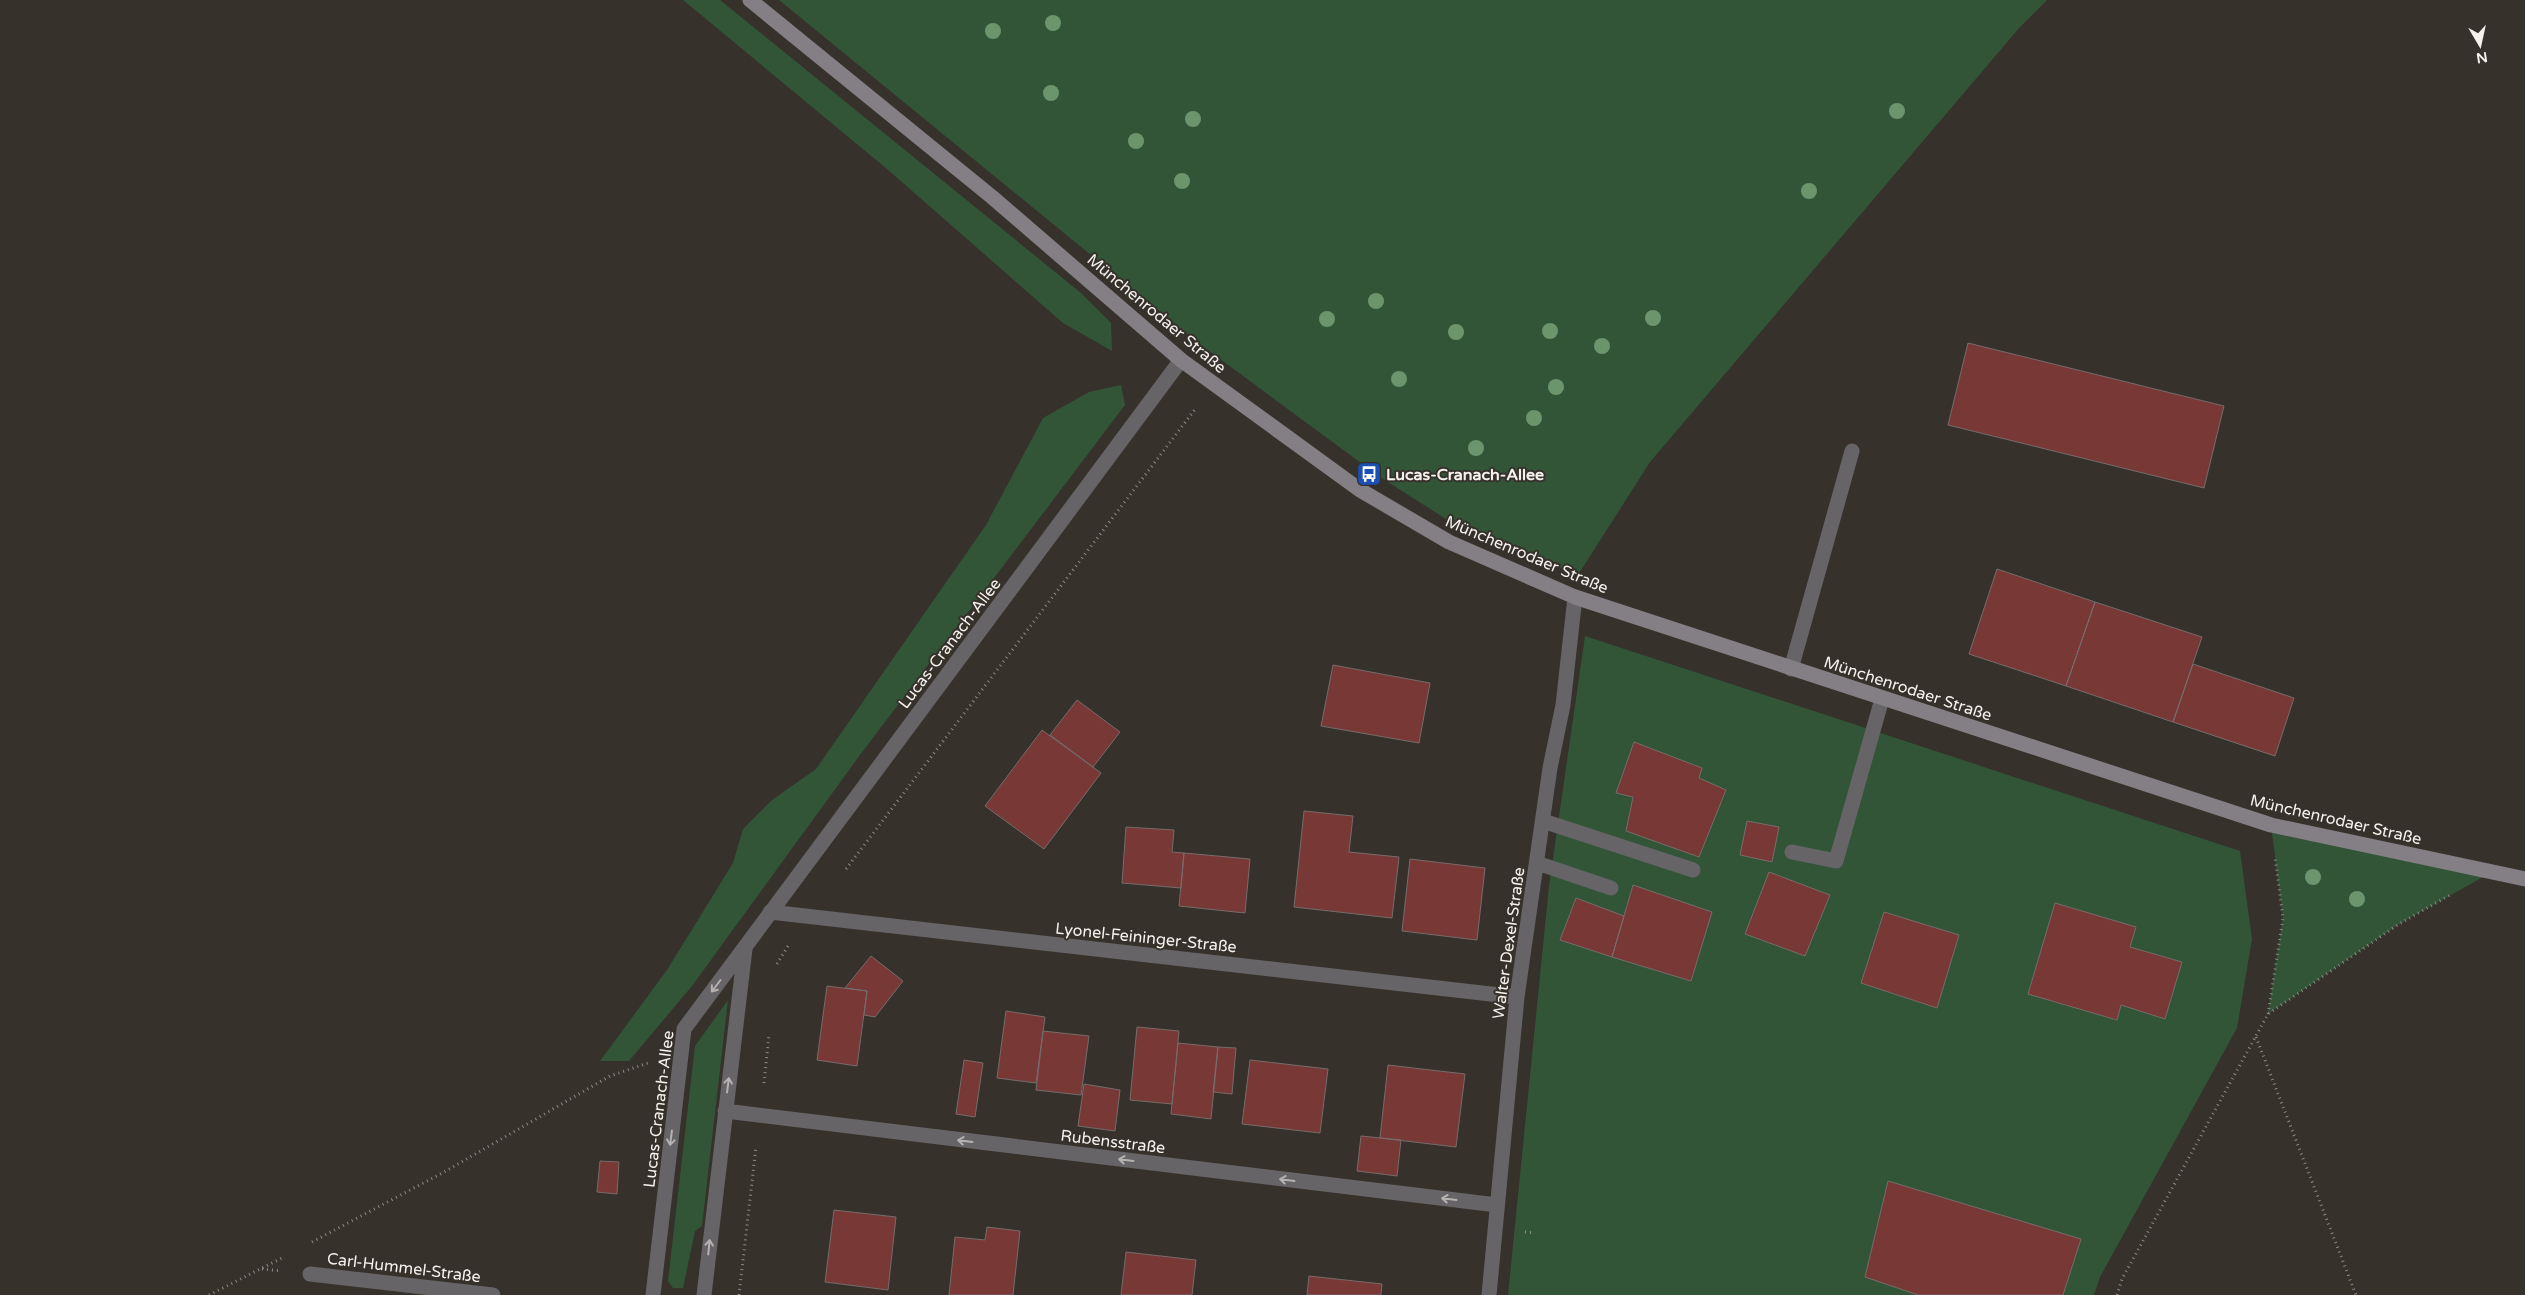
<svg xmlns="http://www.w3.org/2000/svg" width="2525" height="1295" font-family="'Varela Round',sans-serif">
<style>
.green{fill:#325538}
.building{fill:#783936;stroke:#766c6b}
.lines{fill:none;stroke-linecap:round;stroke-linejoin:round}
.path{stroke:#8e8a85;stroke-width:3;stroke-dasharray:1 4;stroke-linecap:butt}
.lane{stroke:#666467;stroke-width:15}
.street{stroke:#666467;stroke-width:15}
.secondary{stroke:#837f84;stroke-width:15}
.tree{fill:#6c956e}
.oneway{stroke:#b5b2b1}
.labels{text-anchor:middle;stroke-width:4;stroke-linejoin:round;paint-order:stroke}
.street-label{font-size:16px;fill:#f5f2ee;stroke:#36312b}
.poi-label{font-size:16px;font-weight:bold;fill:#f5f2ee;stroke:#36312b;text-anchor:start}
</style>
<rect width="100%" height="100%" fill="#36312b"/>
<path class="green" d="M683,0H720L1081,293L1111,323L1112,351L1063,323L887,169Z
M779,0H2047L2020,27L1650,462L1578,575L1457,526L1380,477L1201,345Z
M1121,385L1125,405L860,755L692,986L629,1061H600L667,970L733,863L743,829L772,800L816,769L986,525L1043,418L1089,392Z
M1585,636L2240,851L2252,939L2237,1028L2100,1277L2094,1295H1508L1549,886Z
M2271,825L2492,872L2399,924L2268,1014L2283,918Z
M728,1000L702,1226L695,1231L683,1288H673L668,1281L695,1046Z"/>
<path class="building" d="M1968,343L2224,406L2204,488L1948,425Z
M1997,569L2095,602L2066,686L1969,654Z
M2095,602L2202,637L2173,722L2066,686Z
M2193,664L2294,698L2275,756L2173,722Z
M1333,665L1430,683L1419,743L1321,726Z
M1077,700L1120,732L1093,767L1050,735Z
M1042,730L1101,773L1044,849L985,806Z
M1634,742L1702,768L1699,778L1726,790L1699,857L1626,831L1633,797L1616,793Z
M1304,811L1353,816L1349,852L1399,857L1392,918L1294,907Z
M1747,821L1779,827L1772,862L1740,855Z
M1126,827L1174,830L1172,852L1184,853L1181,888L1122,883Z
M1184,853L1250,859L1245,913L1179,906Z
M1410,859L1485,868L1477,940L1402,931Z
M1769,872L1830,895L1805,956L1745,934Z
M1633,885L1712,912L1691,981L1612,957Z
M1576,898L1624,916L1612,957L1560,940Z
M2055,903L2136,927L2130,947L2182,962L2165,1019L2121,1005L2117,1020L2028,994Z
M1884,912L1959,935L1937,1008L1861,983Z
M871,956L903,981L875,1017L864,1015L867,991L845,988Z
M827,986L867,991L857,1066L817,1060Z
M1006,1011L1045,1017L1036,1083L997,1078Z
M1137,1027L1179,1031L1172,1104L1130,1100Z
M1043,1031L1089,1036L1081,1095L1036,1090Z
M1178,1043L1218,1047L1211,1119L1171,1114Z
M1218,1047L1236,1048L1232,1094L1213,1092Z
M964,1060L983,1063L975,1117L956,1114Z
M1250,1060L1328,1069L1320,1133L1242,1124Z
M1388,1065L1465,1074L1456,1147L1380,1138Z
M1084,1084L1120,1090L1115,1131L1078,1126Z
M1361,1136L1401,1140L1397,1176L1357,1171Z
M600,1161L619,1162L617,1194L597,1192Z
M1888,1181L2081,1239L2063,1295H1918L1865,1277Z
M834,1210L896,1217L888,1290L825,1282Z
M987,1227L1020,1231L1013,1295H949L955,1237L985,1240Z
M1126,1252L1196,1260L1192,1295H1121Z
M1309,1276L1382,1284L1381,1295H1307Z"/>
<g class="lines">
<path class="path" d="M846,869L1196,408
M777,964L788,946
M2268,1014L2283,918L2275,857
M2256,1037L2356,1295
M764,1083L769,1035
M1525,1232L1535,1233
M312,1242L446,1171L610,1076L648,1063
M262,1269L281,1271
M209,1295L282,1258
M739,1295L756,1147
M2117,1295L2122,1279L2268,1014L2399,924L2450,895"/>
<path class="lane" d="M1791,669L1852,451
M1543,821L1693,870
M1792,852L1836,861L1882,699
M1537,863L1611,888"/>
<path class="street" d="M770,912L1517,997
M725,1111L1497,1205
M310,1274L493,1295
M653,1295L684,1029L1181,360
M704,1295L745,949
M1489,1295L1517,997L1550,768L1563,705L1575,597"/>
<path class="secondary" d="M750,0L992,197L1181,360L1360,490L1449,542L1575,597L2271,825L2525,879"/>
</g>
<g class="tree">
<circle cx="1053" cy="23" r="8"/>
<circle cx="993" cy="31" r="8"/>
<circle cx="1051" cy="93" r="8"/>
<circle cx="1897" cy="111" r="8"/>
<circle cx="1193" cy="119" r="8"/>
<circle cx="1136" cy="141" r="8"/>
<circle cx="1182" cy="181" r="8"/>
<circle cx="1809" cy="191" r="8"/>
<circle cx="1376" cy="301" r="8"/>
<circle cx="1653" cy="318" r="8"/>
<circle cx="1327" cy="319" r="8"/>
<circle cx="1550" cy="331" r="8"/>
<circle cx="1456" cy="332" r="8"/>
<circle cx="1602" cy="346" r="8"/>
<circle cx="1399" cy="379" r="8"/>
<circle cx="1556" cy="387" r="8"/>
<circle cx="1534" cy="418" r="8"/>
<circle cx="1476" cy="448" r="8"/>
<circle cx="2313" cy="877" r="8"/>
<circle cx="2357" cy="899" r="8"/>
</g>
<defs><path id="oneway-shaft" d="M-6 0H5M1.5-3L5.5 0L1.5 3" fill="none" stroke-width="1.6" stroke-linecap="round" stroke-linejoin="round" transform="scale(1.25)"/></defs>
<g class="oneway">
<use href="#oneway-shaft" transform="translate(716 986) rotate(127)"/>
<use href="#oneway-shaft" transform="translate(728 1085) rotate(-83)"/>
<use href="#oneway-shaft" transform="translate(671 1138) rotate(97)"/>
<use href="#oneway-shaft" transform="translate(965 1141) rotate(-173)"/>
<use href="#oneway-shaft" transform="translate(1126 1160) rotate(-173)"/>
<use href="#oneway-shaft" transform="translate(1287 1180) rotate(-173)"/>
<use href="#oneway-shaft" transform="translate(1449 1199) rotate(-173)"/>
<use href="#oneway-shaft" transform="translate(709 1247) rotate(-84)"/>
</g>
<defs>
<symbol id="bus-square" viewBox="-11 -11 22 22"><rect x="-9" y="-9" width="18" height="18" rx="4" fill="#1a4fb4" stroke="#36312b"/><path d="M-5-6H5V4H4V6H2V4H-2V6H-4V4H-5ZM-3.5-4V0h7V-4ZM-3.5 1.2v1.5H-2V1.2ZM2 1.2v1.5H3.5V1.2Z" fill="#fff"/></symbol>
</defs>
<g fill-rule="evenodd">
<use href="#bus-square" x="1355" y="460" width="28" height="28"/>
</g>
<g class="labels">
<g class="street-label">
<text transform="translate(1157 313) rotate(40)" y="6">Münchenrodaer Straße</text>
<text transform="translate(1527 554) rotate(23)" y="6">Münchenrodaer Straße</text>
<text transform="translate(949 643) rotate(-53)" y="6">Lucas-Cranach-Allee</text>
<text transform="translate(1908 688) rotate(18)" y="6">Münchenrodaer Straße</text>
<text transform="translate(2336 819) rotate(13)" y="6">Münchenrodaer Straße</text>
<text transform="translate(1146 937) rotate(6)" y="6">Lyonel-Feininger-Straße</text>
<text transform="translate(1508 943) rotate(-82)" y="6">Walter-Dexel-Straße</text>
<text transform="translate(658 1109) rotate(-83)" y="6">Lucas-Cranach-Allee</text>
<text transform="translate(1113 1141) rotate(7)" y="6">Rubensstraße</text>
<text transform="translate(404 1267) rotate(7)" y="6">Carl-Hummel-Straße</text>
</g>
<g class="poi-label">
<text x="1386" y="480">Lucas-Cranach-Allee</text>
</g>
</g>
<g transform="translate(2480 45) rotate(171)" stroke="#36312b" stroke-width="4" paint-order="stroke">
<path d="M0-4L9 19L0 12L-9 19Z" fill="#f5f2ee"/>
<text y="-8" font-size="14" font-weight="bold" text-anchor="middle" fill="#f5f2ee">N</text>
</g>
</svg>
